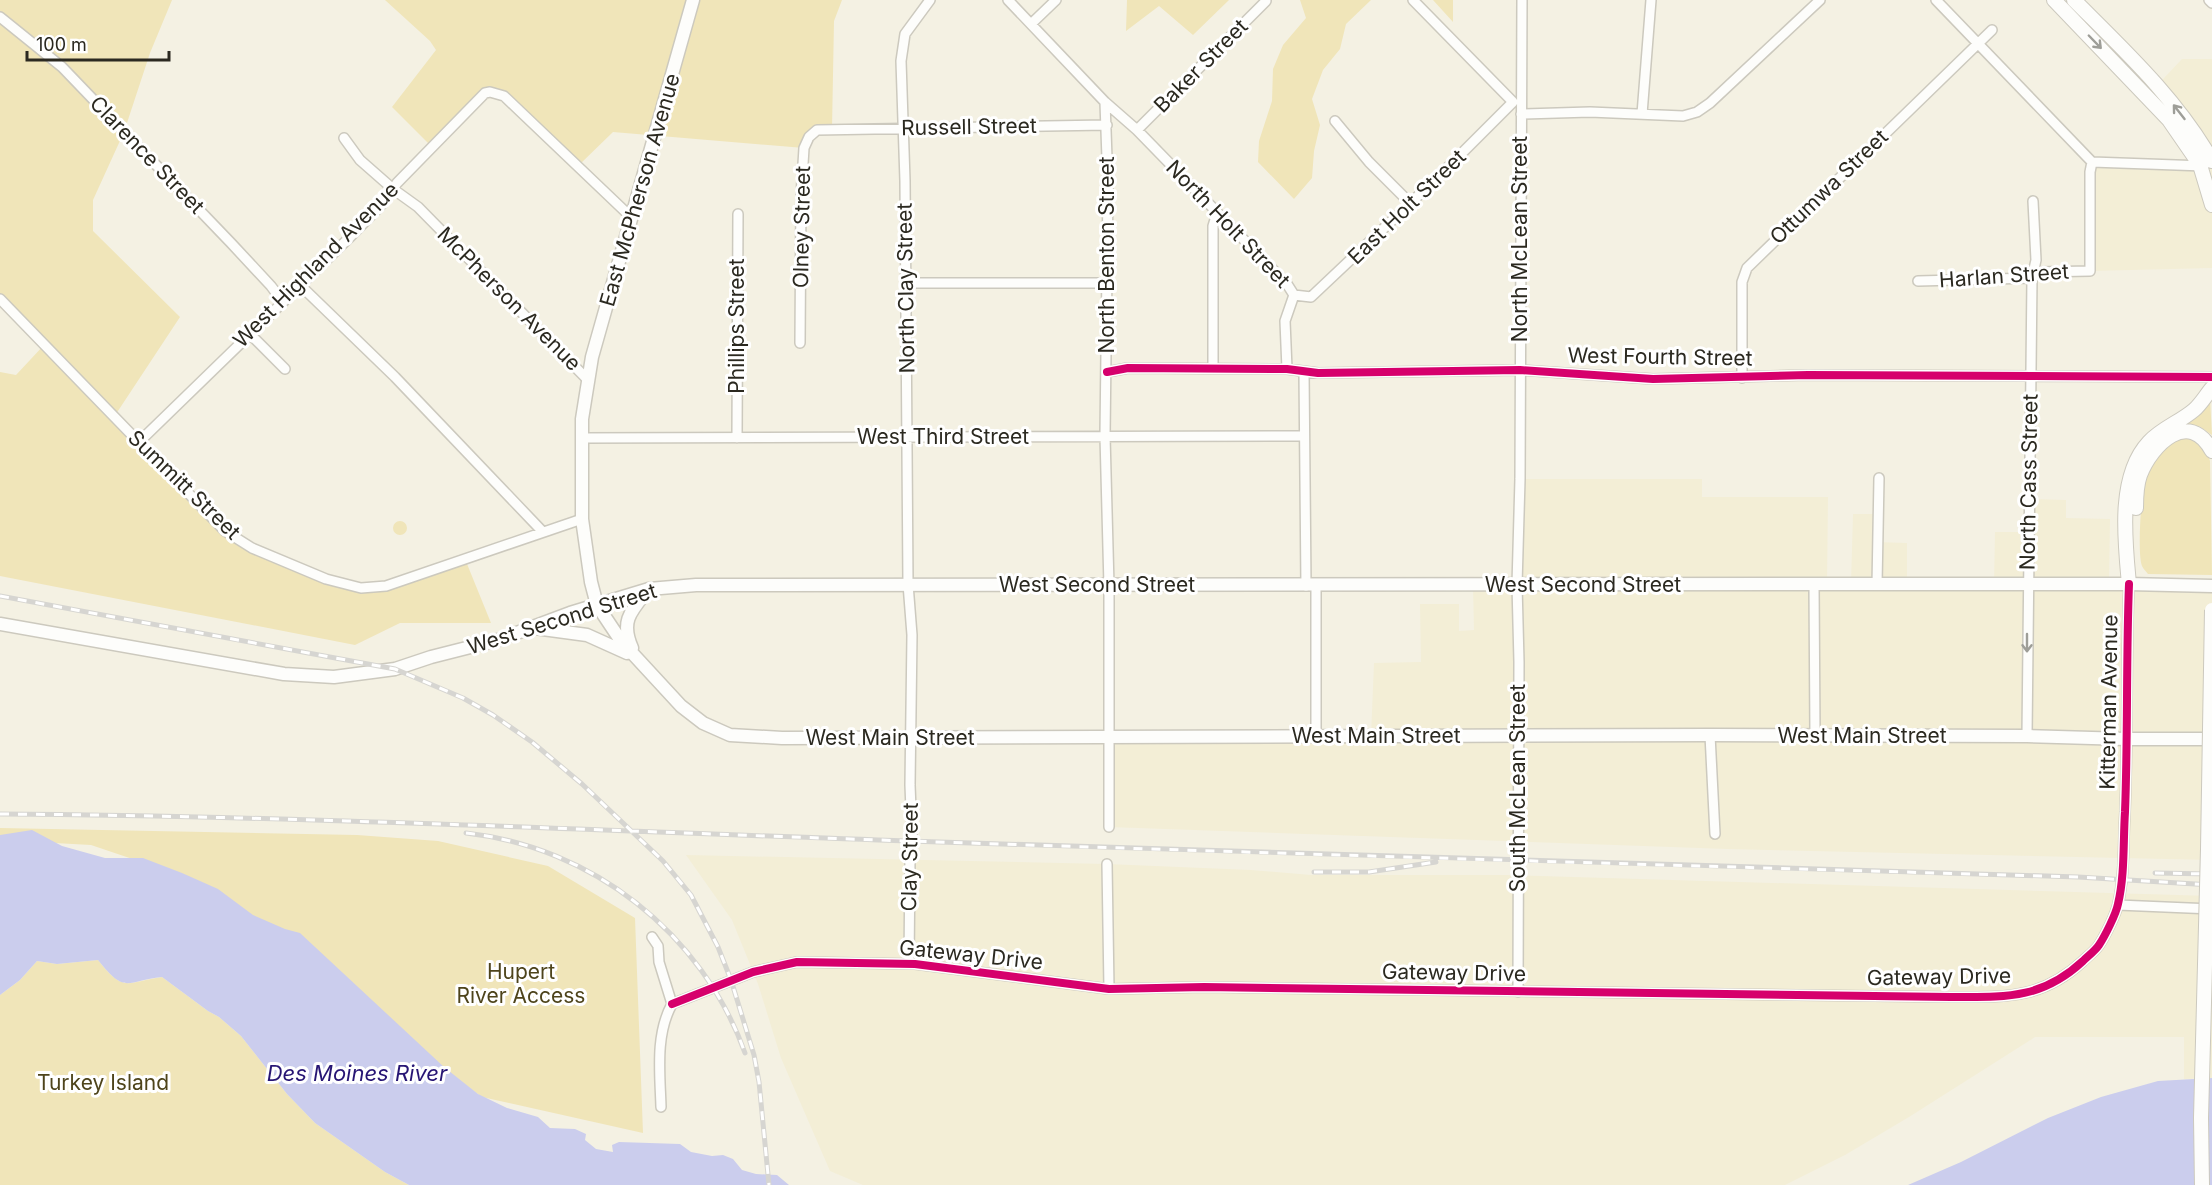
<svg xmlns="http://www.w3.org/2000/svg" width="2212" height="1185" font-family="Inter,sans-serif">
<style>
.built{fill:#f3eed6}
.green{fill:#f0e5b9}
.water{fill:#cbcded}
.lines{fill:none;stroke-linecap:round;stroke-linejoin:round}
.minor-casing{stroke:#ccc9be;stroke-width:12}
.major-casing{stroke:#ccc9be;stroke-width:15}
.highway-casing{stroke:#ccc9be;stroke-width:16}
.minor{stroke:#fdfdfb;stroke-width:9}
.major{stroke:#fdfdfb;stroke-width:12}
.highway{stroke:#fdfdfb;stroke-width:14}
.rail-casing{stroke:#d6d5d1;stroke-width:5}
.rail{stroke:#fff;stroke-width:3;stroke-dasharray:9;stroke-linecap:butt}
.highway-bridge-casing{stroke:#ccc9be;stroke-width:16;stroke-linecap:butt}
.highway-bridge{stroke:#fdfdfb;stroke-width:14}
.cycleway-casing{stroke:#fff;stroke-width:11}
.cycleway{stroke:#d6006c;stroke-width:8}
.oneway{stroke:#9e9e98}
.labels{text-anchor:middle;stroke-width:6;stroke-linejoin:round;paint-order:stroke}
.street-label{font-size:21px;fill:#2b2920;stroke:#fff}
.park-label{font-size:21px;fill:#4e441b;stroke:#fff}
.water-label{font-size:22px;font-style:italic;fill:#271574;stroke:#fff}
</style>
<rect width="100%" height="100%" fill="#f4f1e3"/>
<path class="built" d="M2182,59H2212V268L2090,271L2092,162L2199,165L2147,96Z
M1520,479H1702V497H1828L1827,584H1851L1853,514H1875V542L1907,543V584L1994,585L1995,532H2028L2029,499L2066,500V518L2110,519L2109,584L2212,586V860L1727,849L1109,827V738L1371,736L1374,663L1421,662L1420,604H1459V631L1474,630L1473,585H1517Z
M686,855L1107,864L1251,870L1311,875H1506L2212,896V1078L2184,1079V1037H2035L1909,1117L1845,1155L1785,1185H863L830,1171L781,1058L758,984L732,920Z"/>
<path class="green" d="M0,0H172L150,53L124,132L93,200V231L180,317L114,417L225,531L252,548L361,588L386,586L465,559L491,623H400L355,645L0,576V372L16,375L44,345L0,299Z
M385,0H842L834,21L832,129L817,131L804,148L613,132L578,166L504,96L490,92L432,147L392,107L436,50L430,41Z
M1127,0H1229L1193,35L1159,6L1126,31Z
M1300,0H1371L1346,24L1340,49L1323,70L1312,99L1320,125L1314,151L1312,178L1294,199L1258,162L1259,141L1272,101L1273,69L1283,45L1306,18Z
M1433,0H1453V22Z
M2210,398L2212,435L2199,426H2182Z
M2183,437C2197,438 2206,448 2210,461L2212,575L2148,574C2146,571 2143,569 2142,566C2137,554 2141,486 2147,473C2154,458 2168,444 2183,437Z
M393 528a7 7 0 1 1 14 0a7 7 0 1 1-14 0Z
M0,828L357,835L438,841L548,866L635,918L643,1133L482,1097L171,872L91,845L0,840Z
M98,960C125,994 126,982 162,977L208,1011L219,1017L241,1036L287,1094L315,1123L385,1172L409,1185H0V995L20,980L37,961L57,964Z"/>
<path class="water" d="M32,830L62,846L105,858H143L182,873L218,889L253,915L285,929L300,933L444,1067L478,1094L507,1108L538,1117L550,1128L575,1129L586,1134L585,1140L596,1149L613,1152L612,1145L619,1142L680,1144L691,1152L712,1156L723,1155L733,1159L742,1170L756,1174L777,1175L789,1185H409L385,1172L315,1123L287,1094L241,1036L219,1017L208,1011L162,977C125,981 126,995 98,960L57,964L37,961L20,980L0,995V835Z
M2212,1078V1185H1908L1961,1162L2048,1118L2101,1097L2158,1081Z"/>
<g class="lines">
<defs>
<path id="minor" d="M1008,0L1105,102L1108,187L1105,436L1109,586V827
M1413,0L1513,102
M1936,0L2092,162
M2209,0L2212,3
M0,17L62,67L231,243L271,286L283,302
M1031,24L1056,0
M1105,102L1137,130L1287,284L1294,295
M1521,114L1590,112L1683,116L1697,112L1710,103L1820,0
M1642,114L1651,0
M1335,121L1369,162L1410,203
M1137,130L1266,1
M344,138L360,160L393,189L418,207L588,380
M2092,162L2204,166
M1918,281L2032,278L2039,272L2090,271V172L2092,162
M906,283H1107
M301,286L395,377L542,531
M1294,295L1311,297L1437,178L1513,102
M0,299L225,531L252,548L326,579L361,588L386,586L582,519
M250,334L285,369
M800,343L801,196L804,148L809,137L817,130L1107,125
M1213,369V226L1217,213
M1287,369L1285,321L1294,295
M1107,372L1128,368L1287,369L1318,373L1520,370L1653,379L1808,375L2212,377
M1304,372L1306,586
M1742,378V282L1747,268L1992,30
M582,438L1304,436
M737,438L738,214
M139,442L349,238L385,201L397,183L485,93L490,92L504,96L632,218
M1814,585L1815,736
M1877,585L1879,478
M1710,735L1715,834
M2027,736L2032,278L2036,260L2033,201
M1316,737V586
M1107,864L1109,989
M2118,905L2212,909
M652,937L658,946L659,962L672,1004
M909,964L910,858L912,834L910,785L912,635L908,584L905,181L901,61L905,34L930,0
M1518,992L1519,662L1517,585L1520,479L1522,0
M672,1004L753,972L797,962L915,964L1109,989L1204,987L1951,997C2004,997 2041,1000 2083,961C2088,956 2095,951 2099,945C2105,936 2116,914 2118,904C2125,874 2123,842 2125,812C2128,736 2126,660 2129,584
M661,1107C660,1073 655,1035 672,1004"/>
<path id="major" d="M693,0L592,357L582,419V519L591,582L597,605L621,641L681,706L703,723L730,735L782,738L1710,735L2027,736L2126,739H2212
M0,624L284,674L334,677L395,669L431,657L498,640L570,613L649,589L696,585L1907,584H2129L2212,586
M535,628L587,635L627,653
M632,648C620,621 631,611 648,590"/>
<path id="highway" d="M2054,0L2169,120L2200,165L2212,205
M2074,0C2124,50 2177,99 2212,161
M2136,508C2136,497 2136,486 2140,475C2152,444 2189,408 2212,451
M2129,584C2125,541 2117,476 2149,442C2162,428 2180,422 2194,410C2201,404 2206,395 2212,388"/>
</defs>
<use href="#minor" class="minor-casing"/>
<use href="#major" class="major-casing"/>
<use href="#highway" class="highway-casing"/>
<use href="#minor" class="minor"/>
<use href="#major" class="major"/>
<use href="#highway" class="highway"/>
<defs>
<path id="rail" d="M0,596L395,669L463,698L493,715L532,742L582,784L663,861L691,895L718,947L731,980L754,1055L759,1082L769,1185
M0,814C303,816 606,831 908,841C1298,854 1688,866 2078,877L2212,885
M466,833C592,847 702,933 745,1053
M1314,872H1369L1436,862
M2155,873L2212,874"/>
</defs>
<use href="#rail" class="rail-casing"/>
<use href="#rail" class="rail"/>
<defs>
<path id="highway-bridge" d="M2202,1185L2201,1118L2208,849L2212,610"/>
</defs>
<use href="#highway-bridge" class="highway-bridge-casing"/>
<use href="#highway-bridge" class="highway-bridge"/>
<defs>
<path id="cycleway" d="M1107,372L1128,368L1287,369L1318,373L1520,370L1653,379L1808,375L2212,377
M672,1004L753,972L797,962L915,964L1109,989L1204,987L1951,997C2004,997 2041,1000 2083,961C2088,956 2095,951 2099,945C2105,936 2116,914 2118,904C2125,874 2123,842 2125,812C2128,736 2126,660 2129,584"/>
</defs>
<use href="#cycleway" class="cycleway-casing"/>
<use href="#cycleway" class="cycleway"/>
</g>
<defs><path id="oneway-shaft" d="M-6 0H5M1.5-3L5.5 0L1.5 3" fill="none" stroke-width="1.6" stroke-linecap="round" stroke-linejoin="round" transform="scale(1.5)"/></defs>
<g class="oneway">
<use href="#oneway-shaft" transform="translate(2095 42) rotate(46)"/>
<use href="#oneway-shaft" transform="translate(2179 112) rotate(-128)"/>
<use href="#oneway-shaft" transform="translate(2027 643) rotate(90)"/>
</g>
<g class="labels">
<g class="street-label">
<text transform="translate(1201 66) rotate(-45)" y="7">Baker Street</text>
<text transform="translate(969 127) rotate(-1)" y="7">Russell Street</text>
<text transform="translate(147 155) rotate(46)" y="7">Clarence Street</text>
<text transform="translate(1829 187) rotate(-44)" y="7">Ottumwa Street</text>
<text transform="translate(640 190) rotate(-74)" y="7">East McPherson Avenue</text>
<text transform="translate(1407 207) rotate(-44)" y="7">East Holt Street</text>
<text transform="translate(1228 224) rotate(46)" y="7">North Holt Street</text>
<text transform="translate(802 227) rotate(-89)" y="7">Olney Street</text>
<text transform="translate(1520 239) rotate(-90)" y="7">North McLean Street</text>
<text transform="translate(1107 255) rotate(-90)" y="7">North Benton Street</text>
<text transform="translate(316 265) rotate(-45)" y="7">West Highland Avenue</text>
<text transform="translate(2004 276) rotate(-4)" y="7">Harlan Street</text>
<text transform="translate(906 288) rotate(-91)" y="7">North Clay Street</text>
<text transform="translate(509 299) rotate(45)" y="7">McPherson Avenue</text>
<text transform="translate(737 326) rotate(-90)" y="7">Phillips Street</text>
<text transform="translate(1660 357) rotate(1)" y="7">West Fourth Street</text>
<text x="943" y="444">West Third Street</text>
<text transform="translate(2029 482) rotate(-89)" y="7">North Cass Street</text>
<text transform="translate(184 485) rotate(44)" y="7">Summitt Street</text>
<text x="1097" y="592">West Second Street</text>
<text x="1583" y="592">West Second Street</text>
<text transform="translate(562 619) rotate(-17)" y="7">West Second Street</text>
<text transform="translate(2109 702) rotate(-89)" y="7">Kitterman Avenue</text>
<text x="1376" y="743">West Main Street</text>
<text x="1862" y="743">West Main Street</text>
<text x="890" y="745">West Main Street</text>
<text transform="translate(1518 788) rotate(-90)" y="7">South McLean Street</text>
<text transform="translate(910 857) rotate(-89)" y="7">Clay Street</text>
<text transform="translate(971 955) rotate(6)" y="7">Gateway Drive</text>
<text transform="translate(1454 973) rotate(1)" y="7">Gateway Drive</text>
<text transform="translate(1939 977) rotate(-1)" y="7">Gateway Drive</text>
</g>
<g class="park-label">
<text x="521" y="979">Hupert<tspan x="521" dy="24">River Access</tspan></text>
<text x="103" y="1090">Turkey Island</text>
</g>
<g class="water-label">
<text x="357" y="1081">Des Moines River</text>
</g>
</g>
<path d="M27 51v9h142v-9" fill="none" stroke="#2b2920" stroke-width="3"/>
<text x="36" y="51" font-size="18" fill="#2b2920" stroke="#ffffff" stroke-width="4.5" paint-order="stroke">100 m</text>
</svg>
